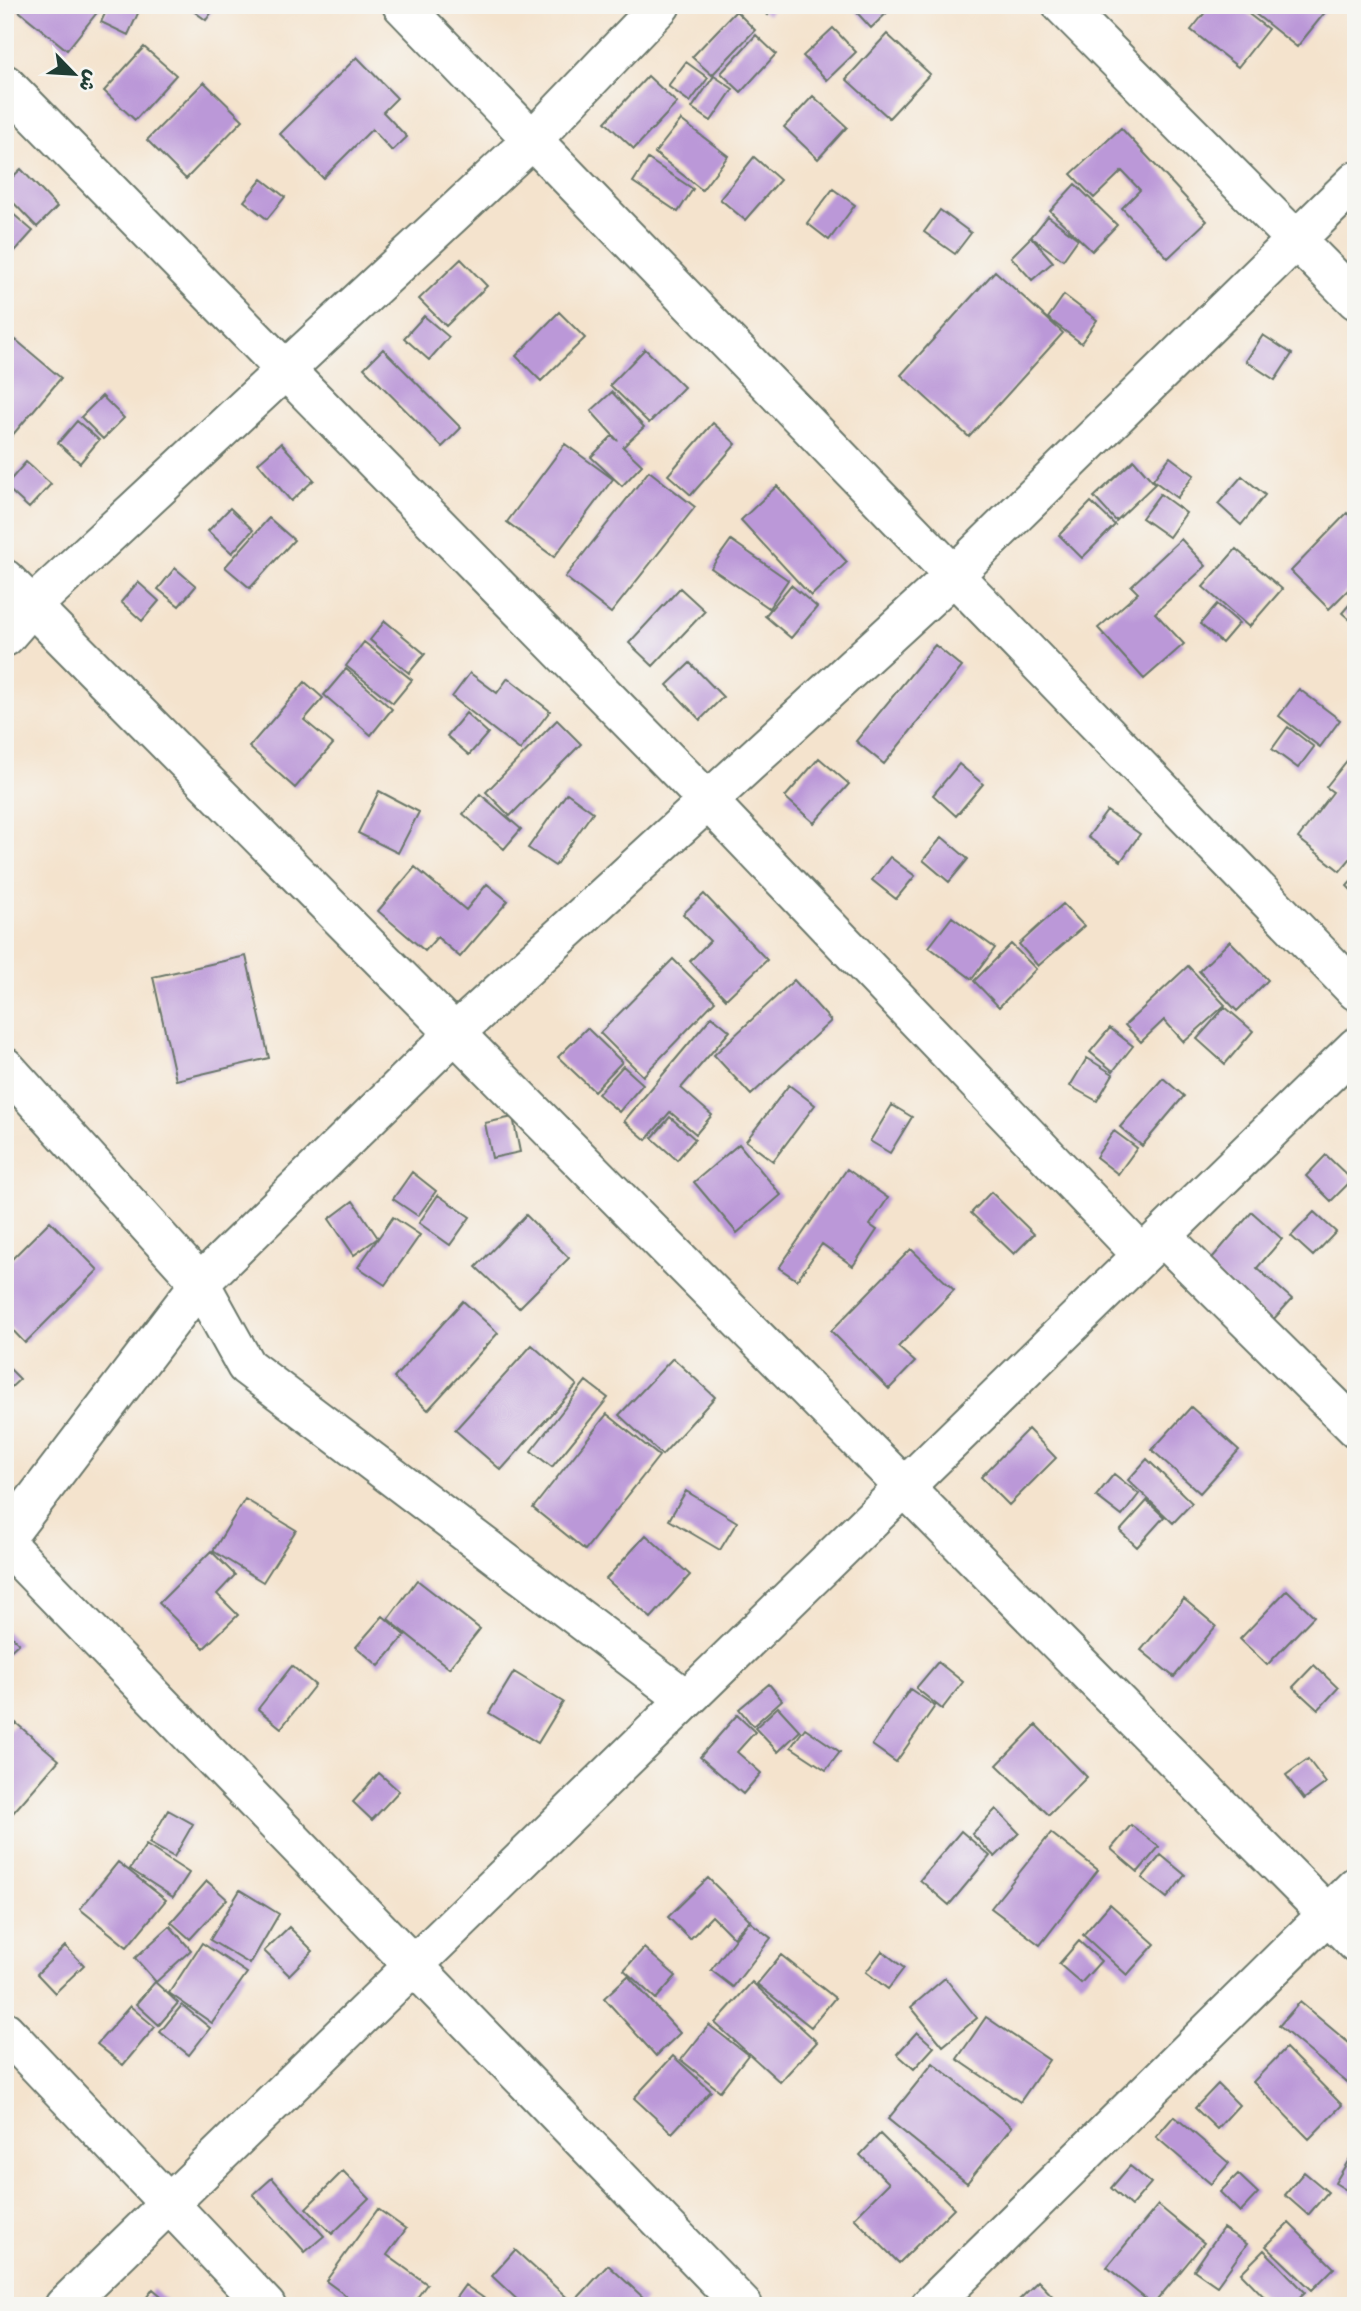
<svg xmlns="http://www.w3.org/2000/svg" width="1361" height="2311" font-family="Delius,'Playpen Sans Arabic',sans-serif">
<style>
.building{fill:#bb98d8}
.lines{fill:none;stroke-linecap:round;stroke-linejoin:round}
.minor-casing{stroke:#6a776a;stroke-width:42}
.minor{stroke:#fff;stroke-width:38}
</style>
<rect width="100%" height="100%" fill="#f6f6f2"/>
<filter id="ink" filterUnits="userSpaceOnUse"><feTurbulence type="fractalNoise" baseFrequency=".0143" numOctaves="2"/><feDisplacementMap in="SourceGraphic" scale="14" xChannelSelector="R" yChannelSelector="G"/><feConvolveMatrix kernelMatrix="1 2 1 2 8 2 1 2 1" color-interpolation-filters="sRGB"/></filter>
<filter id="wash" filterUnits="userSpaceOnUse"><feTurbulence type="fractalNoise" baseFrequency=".00686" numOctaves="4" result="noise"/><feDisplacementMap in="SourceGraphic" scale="28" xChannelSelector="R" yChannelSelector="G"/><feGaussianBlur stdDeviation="1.57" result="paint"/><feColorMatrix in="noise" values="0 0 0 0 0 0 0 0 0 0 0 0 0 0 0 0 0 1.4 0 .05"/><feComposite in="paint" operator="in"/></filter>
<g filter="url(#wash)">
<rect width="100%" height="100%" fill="#f4e3cd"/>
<g id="blocks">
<path class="building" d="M24,5H103L67,50L19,11Z
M109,5H133L140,9L128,35L101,22Z
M185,5H217L206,20Z
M754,5H775L768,15Z
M850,5H895L871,28Z
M1211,5H1237L1268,29L1238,67L1191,30Z
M1258,5H1331L1297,47L1253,12Z
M736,11L755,30L712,75L692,57Z
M833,28L856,52L827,80L803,56Z
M887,34L930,74L889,118L846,79Z
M756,35L776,54L741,92L721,73Z
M144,47L176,75L135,120L104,91Z
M357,57L397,98L383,112L407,137L392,151L372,129L323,178L280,134Z
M686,62L708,78L690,102L668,86Z
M648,76L677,103L634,149L605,122Z
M714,76L733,89L711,121L692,108Z
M204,82L243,120L186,179L147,140Z
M813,96L847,127L818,159L784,127Z
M681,120L728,156L702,190L655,153Z
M1121,128L1207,221L1168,258L1122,208L1140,190L1122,171L1094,198L1071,174Z
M754,157L780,180L745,220L720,199Z
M648,159L693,189L678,212L633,182Z
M21,169L57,207L37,227L5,194V184Z
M262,179L285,197L267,219L244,201Z
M1075,184L1117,225L1092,251L1050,211Z
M833,189L855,205L829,240L807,223Z
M5,207L33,231L15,251L5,242Z
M940,210L971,233L955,254L924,232Z
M1048,216L1078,239L1063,260L1031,237Z
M1031,237L1053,262L1032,280L1011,257Z
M461,259L487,286L446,326L419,299Z
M995,271L1063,333L969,437L901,375Z
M1064,295L1097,320L1081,343L1048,318Z
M559,312L585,338L541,381L516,356Z
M424,316L449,337L429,360L404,338Z
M1263,335L1292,354L1275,380L1246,361Z
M16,340L61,378L10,438L5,434V353Z
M383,349L461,428L442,447L364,368Z
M645,349L684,387L649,423L610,385Z
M612,392L644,427L623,447L642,465L622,486L591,457L612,436L618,441L591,411Z
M102,396L124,418L103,439L81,417Z
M77,421L99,440L80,463L58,443Z
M713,423L736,444L691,495L668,475Z
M281,443L314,480L291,501L258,463Z
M565,444L613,479L554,557L507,522Z
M1170,457L1194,475L1177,498L1153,480Z
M1134,460L1155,484L1116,521L1094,497Z
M26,462L51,484L29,508L5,486Z
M649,471L695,507L611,613L565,577Z
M1242,476L1265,495L1241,525L1218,504Z
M777,486L847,562L811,596L741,520Z
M1160,494L1186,513L1169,537L1142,518Z
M1091,502L1115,525L1082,558L1059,535Z
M230,508L253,530L232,553L208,531Z
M1347,513L1356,522V582L1329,609L1291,571Z
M269,518L294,540L250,588L225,567Z
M1181,539L1206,566L1155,613L1184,644L1144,679L1098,628L1138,593L1131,586Z
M731,540L788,580L769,608L711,568Z
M1236,549L1282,589L1249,627L1203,587Z
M175,568L196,586L179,606L158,589Z
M138,582L159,601L142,621L121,602Z
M791,585L817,607L791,638L765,616Z
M680,588L705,611L653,666L629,643Z
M1356,597V625L1342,613Z
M1217,604L1239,623L1222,643L1200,624Z
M385,621L425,654L409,673L370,640Z
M364,642L412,680L393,703L346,666Z
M935,645L962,667L884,764L856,741Z
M690,663L723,697L700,720L667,685Z
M346,669L392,709L371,735L324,695Z
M470,673L497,693L508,678L550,711L520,750L452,697Z
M305,682L323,698L304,720L333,744L295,788L249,747Z
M1299,689L1340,720L1320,747L1279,716Z
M466,713L488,733L469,755L447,736Z
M557,720L581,744L510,816L486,792Z
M1288,727L1314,747L1298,768L1272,749Z
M1353,753L1356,755V852L1340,871L1298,838L1333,792L1326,787Z
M819,758L849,784L814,823L785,797Z
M959,764L983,784L956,816L933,795Z
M379,791L419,812L398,853L358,833Z
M567,793L593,812L555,866L528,848Z
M480,794L521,829L504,849L463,814Z
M1107,811L1140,834L1121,861L1088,837Z
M942,837L968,859L949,882L923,860Z
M890,857L915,876L896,899L872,880Z
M415,867L466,910L487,884L508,901L460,957L437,937L425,951L378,911Z
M1356,876V895L1347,886Z
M704,894L767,960L726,999L690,961L710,941L683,914Z
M1063,904L1084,926L1038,966L1019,944Z
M952,917L995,948L972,979L929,947Z
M1230,941L1268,980L1237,1011L1199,971Z
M1011,944L1036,969L999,1007L974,981Z
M246,956L269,1058L176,1080L153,977Z
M673,959L715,1001L643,1076L600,1033Z
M1188,966L1225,1005L1184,1042L1164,1020L1141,1042L1125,1025Z
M794,980L831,1021L751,1095L714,1055Z
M1225,1007L1253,1031L1225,1064L1197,1039Z
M712,1016L730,1031L681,1088L712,1115L696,1134L670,1112L646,1140L624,1121Z
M587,1028L622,1062L594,1091L558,1057Z
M1110,1028L1133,1046L1113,1071L1090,1052Z
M1087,1058L1113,1074L1097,1101L1070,1086Z
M623,1066L643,1084L619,1112L598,1094Z
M1163,1078L1184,1096L1142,1146L1120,1127Z
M789,1085L815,1105L773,1161L746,1141Z
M892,1105L912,1117L890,1153L870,1141Z
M513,1117L520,1152L492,1158L485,1123Z
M670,1117L695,1139L677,1160L652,1138Z
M1114,1131L1137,1148L1118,1174L1096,1157Z
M739,1144L781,1195L737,1233L694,1182Z
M1326,1155L1352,1180L1331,1201L1306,1176Z
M847,1169L888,1198L870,1225L877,1230L853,1266L822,1244L797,1280L779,1268Z
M412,1172L436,1191L418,1216L393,1199Z
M991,1192L1034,1234L1014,1254L971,1213Z
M438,1195L470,1217L450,1245L419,1223Z
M353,1201L378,1238L354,1255L329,1219Z
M1252,1212L1282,1239L1257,1268L1292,1299L1271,1322L1206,1265Z
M1314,1212L1336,1232L1313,1256L1291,1236Z
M526,1215L569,1258L519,1308L476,1267Z
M393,1217L420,1235L385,1285L358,1267Z
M50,1221L98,1270L25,1343L5,1322V1266Z
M911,1249L954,1290L898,1347L915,1362L889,1389L831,1331Z
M463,1301L498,1333L428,1410L394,1378Z
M532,1345L577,1385L501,1470L455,1430Z
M673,1358L715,1397L662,1455L619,1415Z
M5,1364L20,1379L5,1393Z
M586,1381L608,1398L552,1467L531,1451Z
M1191,1407L1239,1450L1200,1493L1152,1450Z
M607,1414L659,1456L585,1550L533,1508Z
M1028,1429L1056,1458L1009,1505L981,1477Z
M1147,1459L1192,1503L1173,1523L1128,1480Z
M1114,1474L1139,1494L1122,1516L1096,1496Z
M686,1491L737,1522L720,1550L669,1520Z
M245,1499L296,1530L263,1582L213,1551Z
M1147,1501L1164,1517L1137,1547L1120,1531Z
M646,1535L690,1575L651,1618L606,1579Z
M211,1551L235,1575L217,1594L238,1615L204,1648L159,1603Z
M417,1580L480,1629L449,1668L388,1619Z
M1287,1590L1314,1616L1267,1665L1240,1639Z
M1184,1599L1216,1626L1174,1677L1141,1650Z
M383,1616L405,1635L379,1666L356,1647Z
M5,1630L19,1643L5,1656Z
M938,1662L963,1682L942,1709L916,1688Z
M1314,1665L1338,1688L1318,1710L1293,1687Z
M292,1666L315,1685L281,1728L258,1709Z
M514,1672L563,1702L538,1743L489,1713Z
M769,1684L782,1700L753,1726L739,1709Z
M910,1689L935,1706L896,1762L872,1745Z
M778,1707L800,1731L778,1752L755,1728Z
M737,1715L755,1732L737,1752L761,1773L743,1794L700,1757Z
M16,1723L59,1760L5,1822V1735Z
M1036,1725L1087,1777L1049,1815L997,1765Z
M805,1728L840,1752L826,1770L791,1747Z
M1308,1759L1326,1783L1304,1799L1286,1775Z
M379,1773L399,1791L372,1820L353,1802Z
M996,1809L1019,1833L995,1857L972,1834Z
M168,1810L193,1824L174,1857L149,1843Z
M1131,1825L1159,1847L1138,1872L1111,1849Z
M961,1831L990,1856L949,1905L920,1880Z
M1051,1833L1098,1870L1040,1945L991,1908Z
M146,1845L189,1873L173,1897L130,1869Z
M1161,1855L1185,1875L1167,1898L1142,1878Z
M118,1862L166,1900L127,1947L80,1909Z
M708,1878L750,1920L733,1937L712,1916L690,1939L668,1917Z
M207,1881L227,1899L190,1939L171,1922Z
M240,1890L279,1914L250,1964L210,1940Z
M1110,1904L1155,1944L1127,1975L1083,1935Z
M749,1921L771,1938L733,1987L711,1970Z
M170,1926L191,1950L156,1982L135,1958Z
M289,1927L313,1951L289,1975L264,1951Z
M1079,1941L1101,1961L1081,1983L1059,1964Z
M202,1943L247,1973L212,2023L169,1993Z
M65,1946L84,1965L55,1993L37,1974Z
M644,1948L676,1976L656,1999L624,1970Z
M882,1951L904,1968L888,1989L866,1972Z
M781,1955L835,1998L811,2027L757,1984Z
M628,1976L680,2033L656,2056L604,1998Z
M945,1978L977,2018L943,2046L911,2007Z
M155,1982L178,2003L159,2025L136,2004Z
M752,1982L817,2042L780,2082L715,2023Z
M1300,2002L1356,2049V2090L1279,2026Z
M182,2005L210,2028L189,2055L160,2032Z
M130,2006L155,2027L123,2065L97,2044Z
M986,2017L1049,2060L1020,2102L957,2059Z
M709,2025L748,2055L720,2091L681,2060Z
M917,2032L934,2047L914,2069L897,2054Z
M1286,2048L1342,2105L1309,2139L1253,2082Z
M673,2056L711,2091L672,2133L634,2098Z
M933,2063L1012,2127L967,2183L888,2119Z
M1218,2084L1239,2105L1217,2129L1195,2108Z
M1174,2116L1229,2163L1211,2184L1156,2137Z
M880,2134L954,2208L899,2263L854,2218L889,2183L860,2155Z
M1350,2158L1356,2162V2196L1335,2183Z
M1130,2166L1151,2183L1131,2206L1111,2188Z
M343,2171L369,2198L332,2234L306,2208Z
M1304,2172L1328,2192L1308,2215L1285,2195Z
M1238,2174L1258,2193L1240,2212L1220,2192Z
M272,2178L324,2236L305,2252L253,2195Z
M1158,2205L1204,2243L1153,2305L1107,2267Z
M378,2209L406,2229L387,2255L427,2284L411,2306H360L326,2281Z
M1289,2223L1334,2268L1312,2290L1266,2246Z
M1223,2228L1247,2244L1217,2286L1194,2270Z
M515,2250L573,2303L608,2265L646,2300L640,2306H524L492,2276Z
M1264,2250L1305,2292L1290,2306H1273L1241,2273Z
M1038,2281L1062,2306H1013Z
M465,2285L495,2306H450Z
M153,2289L173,2306H140Z"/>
</g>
</g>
<g filter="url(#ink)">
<use href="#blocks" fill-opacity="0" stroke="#6a776a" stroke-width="2"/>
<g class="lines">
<defs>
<path id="minor" d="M402,5L1356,991
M1062,5L1356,300
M5,84L708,801L1142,1255
M5,579L1356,1943
M5,637L32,606L532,140L661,5
M5,1067L200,1283L246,1366L686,1699
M1162,1236L1356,1428
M5,1539L200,1283L455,1033L954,575L1356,181
M5,1543L743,2306
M5,2031L266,2306
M64,2306L1356,1047
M930,2306L1356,1886"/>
</defs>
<use href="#minor" class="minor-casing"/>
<use href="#minor" class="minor"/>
</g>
</g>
<rect width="1361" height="2311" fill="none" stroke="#f6f6f2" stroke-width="28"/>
<g transform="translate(74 74) rotate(115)" stroke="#f6f6f2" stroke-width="5" paint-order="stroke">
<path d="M0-5L12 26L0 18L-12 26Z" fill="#1f3d34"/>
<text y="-10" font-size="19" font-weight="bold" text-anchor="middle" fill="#1f3d34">ش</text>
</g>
</svg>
